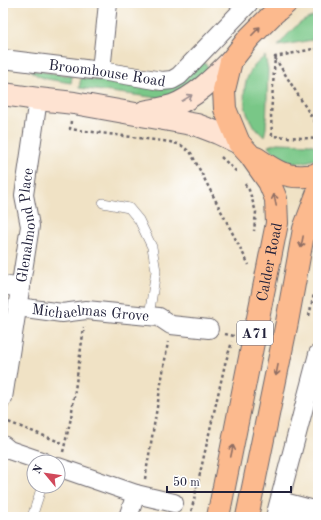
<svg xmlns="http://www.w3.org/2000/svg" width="321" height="520" font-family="'Old Standard TT',serif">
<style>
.green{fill:#79c787;stroke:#4e7461}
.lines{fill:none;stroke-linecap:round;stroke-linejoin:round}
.lane-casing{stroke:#6a656b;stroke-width:10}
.street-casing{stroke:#6a656b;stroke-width:20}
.secondary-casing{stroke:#6a656b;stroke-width:24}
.primary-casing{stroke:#6a656b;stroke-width:24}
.path{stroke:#6a656b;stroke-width:2.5;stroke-dasharray:3 3;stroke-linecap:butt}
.lane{stroke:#fff;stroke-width:9}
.street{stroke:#fff;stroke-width:18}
.secondary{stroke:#fee3d2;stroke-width:22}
.primary{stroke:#fcba8e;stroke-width:22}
.oneway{stroke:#8f6e64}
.oneway2{stroke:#9b8c8e}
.labels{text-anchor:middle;stroke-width:3.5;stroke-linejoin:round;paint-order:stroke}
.shield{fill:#fff;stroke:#646476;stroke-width:1}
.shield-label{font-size:14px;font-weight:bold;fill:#22223b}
.street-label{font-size:15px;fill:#22223b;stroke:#fff}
</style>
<rect width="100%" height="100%" fill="#fff"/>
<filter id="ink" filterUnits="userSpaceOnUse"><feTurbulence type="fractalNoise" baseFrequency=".025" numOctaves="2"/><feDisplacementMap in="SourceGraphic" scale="8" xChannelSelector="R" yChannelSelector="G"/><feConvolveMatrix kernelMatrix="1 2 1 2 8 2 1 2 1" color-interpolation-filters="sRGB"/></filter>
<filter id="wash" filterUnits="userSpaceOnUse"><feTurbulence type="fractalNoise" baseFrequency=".012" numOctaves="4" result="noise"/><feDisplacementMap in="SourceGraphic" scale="16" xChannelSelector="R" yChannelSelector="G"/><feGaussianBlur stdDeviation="0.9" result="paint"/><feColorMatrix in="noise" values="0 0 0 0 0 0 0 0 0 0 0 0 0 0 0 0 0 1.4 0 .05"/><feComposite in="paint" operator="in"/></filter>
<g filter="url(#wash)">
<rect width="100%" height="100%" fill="#f0e2c5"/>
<path class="green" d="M318,16V39L278,46C289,33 300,18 318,16Z
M265,56L268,70L266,128L264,137C259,132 253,126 250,120C242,105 242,83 252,69C255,64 261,60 265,56Z
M203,61L209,68L196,82L173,96L158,98L79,88L81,78L159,89Z
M30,70L72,76L71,83L47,79L38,76Z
M277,143L310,144L318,147V158C296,167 284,162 268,146Z"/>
</g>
<g filter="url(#ink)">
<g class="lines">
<defs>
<path id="lane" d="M103,203L129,208L139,220L152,247L156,271L149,316
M32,517L42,486"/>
<g id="street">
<path id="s1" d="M3,59L101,71L162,81L172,80L179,76L249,3"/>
<path d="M101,71L108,3"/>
<path d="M3,285L21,288"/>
<path id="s2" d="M18,307L62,313L86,310L159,317L171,325L209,329"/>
<path id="s3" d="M3,398L30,226L24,195L38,99"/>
<path d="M3,445L9,450L44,462"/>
<path d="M58,467L136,494L174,503"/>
<path d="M280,501L318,511"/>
<path d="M128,517L136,494"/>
<path d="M275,517L318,354"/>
</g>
<path id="secondary" d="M3,94L38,99L74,103L197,125L218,133L239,143
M144,112C153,110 163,109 172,106C194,98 214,78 231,61"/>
<g id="primary">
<path d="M256,158C274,170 284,178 306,176C310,176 314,176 318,173"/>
<path id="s4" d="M218,517L277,223L276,199L269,182L250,155L239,143L225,109L224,90L231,61L249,38L274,13L286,3"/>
<path d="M247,517L287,322L304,229L318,192"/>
</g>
</defs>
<use href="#lane" class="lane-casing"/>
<use href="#street" class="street-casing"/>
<use href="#secondary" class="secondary-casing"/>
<use href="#primary" class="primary-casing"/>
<path class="path" d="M318,48L275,57L271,115L272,136L318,139
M275,58L318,127
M71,121L70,129L170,142L181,145L191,153L249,265
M221,157L237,172
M245,184L249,190L256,212L254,231
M309,316L318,276
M225,334L234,336
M3,420L65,444
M63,452L71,418L84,327
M145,479L168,342
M190,517L225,364L232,342"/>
<use href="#lane" class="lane"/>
<use href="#street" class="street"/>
<use href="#secondary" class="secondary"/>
<use href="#primary" class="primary"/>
</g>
<defs><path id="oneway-shaft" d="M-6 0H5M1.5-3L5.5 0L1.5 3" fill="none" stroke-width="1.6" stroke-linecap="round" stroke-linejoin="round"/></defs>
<g class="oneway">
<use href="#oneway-shaft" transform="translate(256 31) rotate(-46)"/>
<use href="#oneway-shaft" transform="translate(275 200) rotate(-102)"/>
<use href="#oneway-shaft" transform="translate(302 242) rotate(101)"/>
<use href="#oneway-shaft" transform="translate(277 370) rotate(101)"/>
<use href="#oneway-shaft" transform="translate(232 451) rotate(-78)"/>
</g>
<use class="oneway2" href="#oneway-shaft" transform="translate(187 98) rotate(-31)"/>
</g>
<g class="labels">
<rect class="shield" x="237" y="321" width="36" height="24" rx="3"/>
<g class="shield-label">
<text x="255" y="338">A71</text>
</g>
<g class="street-label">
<text dy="5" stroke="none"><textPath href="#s1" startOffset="105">Broomhouse Road</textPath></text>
<text dy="5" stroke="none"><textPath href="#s3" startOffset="175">Glenalmond Place</textPath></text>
<text dy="5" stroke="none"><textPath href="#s4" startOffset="260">Calder Road</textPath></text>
<text dy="5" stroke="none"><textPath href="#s2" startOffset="73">Michaelmas Grove</textPath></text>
</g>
</g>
<rect width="321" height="520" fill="none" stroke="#fff" stroke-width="16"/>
<g transform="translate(46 474) rotate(299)"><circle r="19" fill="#ffffff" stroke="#a7a7b1"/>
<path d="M0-3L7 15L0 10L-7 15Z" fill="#d1495b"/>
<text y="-6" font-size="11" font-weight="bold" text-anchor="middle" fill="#22223b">N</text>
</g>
<path d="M167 486v6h124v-6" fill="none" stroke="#22223b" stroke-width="2"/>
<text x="173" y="486" font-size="12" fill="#22223b" stroke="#ffffff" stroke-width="3" paint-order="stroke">50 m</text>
</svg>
